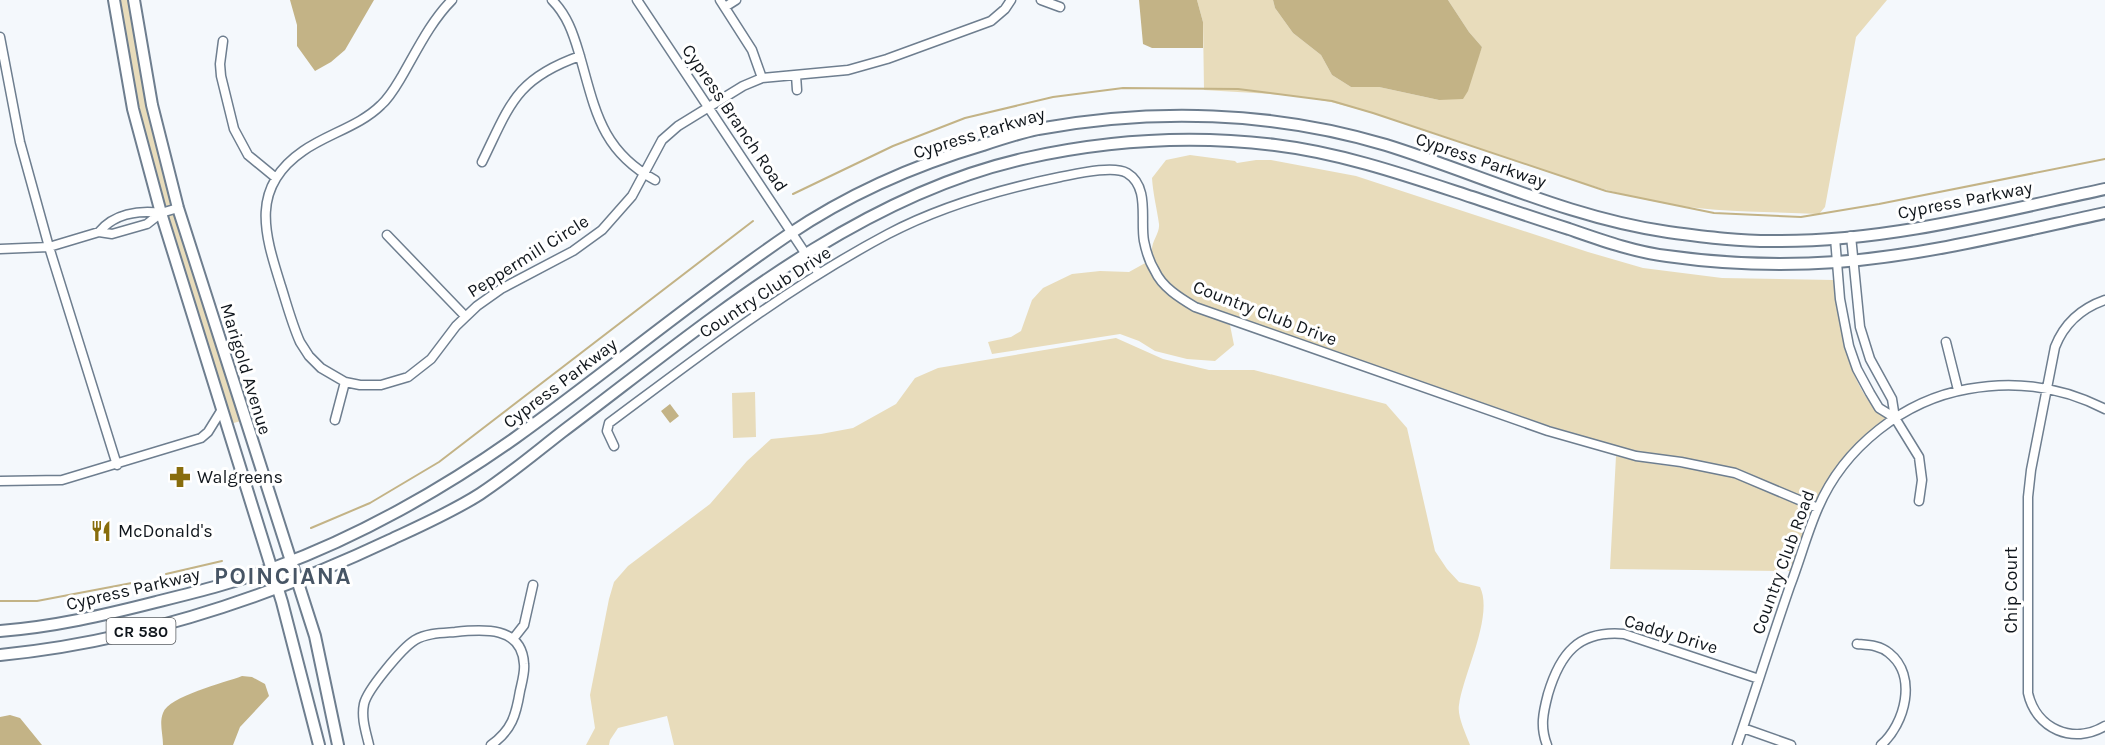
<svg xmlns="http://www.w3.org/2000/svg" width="2105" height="745" font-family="Karla,sans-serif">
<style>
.green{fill:#e8dcbb}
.water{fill:#c3b386}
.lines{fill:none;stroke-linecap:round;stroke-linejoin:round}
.stream{stroke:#c3b386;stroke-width:2}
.minor-casing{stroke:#6e7e8f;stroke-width:11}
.major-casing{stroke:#6e7e8f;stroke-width:14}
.minor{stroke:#fff;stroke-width:8}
.major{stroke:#fff;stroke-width:10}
.labels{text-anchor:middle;stroke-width:6;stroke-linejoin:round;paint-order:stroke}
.shield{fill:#fff;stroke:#585c60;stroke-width:1.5}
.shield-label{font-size:16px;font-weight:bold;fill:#10161c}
.street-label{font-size:18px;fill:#10161c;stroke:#fff}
.poi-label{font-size:18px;fill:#10161c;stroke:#fff;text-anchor:start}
.district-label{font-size:24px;font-weight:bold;letter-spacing:1.5px;fill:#475565;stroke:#fff}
</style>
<rect width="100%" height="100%" fill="#f4f8fc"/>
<path class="green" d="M118,0H129L173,204L163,207L138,108Z
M1197,0H1273L1275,8L1293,33L1321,55L1332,75L1351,87H1379L1439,100L1475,65L1482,47L1469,32L1448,0H1887L1856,37L1825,207L1819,214C1764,211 1706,213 1652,201C1542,177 1440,129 1331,102C1291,93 1245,93 1204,90L1203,22Z
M1190,155L1235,161L1237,163L1256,160H1271L1356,176L1588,252L1643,268L1722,278L1834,280C1838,322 1849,394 1887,418C1857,442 1834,468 1816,502L1735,469L1681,457L1637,452L1546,425L1196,303C1179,292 1153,274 1152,251C1151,242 1160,233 1159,224C1157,209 1153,194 1152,178L1166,160Z
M176,214L241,421L230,424L166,217Z
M1147,262C1160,299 1195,312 1230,325L1234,345L1215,361L1187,359L1155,351L1139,341L1120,334L992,354L988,342L1011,337L1021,331L1032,300L1043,288L1072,274L1100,271L1129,272Z
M1116,338L1163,359L1209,370H1254L1386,404L1407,428L1435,551L1447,569L1459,582L1480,587C1494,616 1463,674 1459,705C1457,716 1466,734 1470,745H674L667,716L618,728L610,740L609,745H586L595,728L590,695L609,599L614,582L628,566L710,504L747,461L771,439L821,434L853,428L896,404L915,378L938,368Z
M755,392L756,437L733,438L732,393Z
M1616,456C1655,467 1696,466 1735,478C1762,487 1787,499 1813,511L1791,571L1610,569Z"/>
<path class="water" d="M290,0H374L345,50L331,62L315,71L297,46V25Z
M1139,0H1197L1203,22V48H1152L1143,44Z
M1273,0H1448L1469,32L1482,47L1468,91L1463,99L1439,100L1379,87H1351L1332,75L1321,55L1293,33L1275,8Z
M670,404L679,416L670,423L661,411Z
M242,676L252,677L265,684L269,696L240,727L233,745H163C163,734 159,723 163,713C169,696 224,683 242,676Z
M10,715L20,718L42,745H0V717Z"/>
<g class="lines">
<path class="stream" d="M793,194L893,146L965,118L1053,97L1123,88L1238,89L1332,101L1373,113L1606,191L1714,213L1801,217L1879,204L2105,159
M311,528L370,503L439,462L753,221
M166,574L222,561
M0,601H37L137,582"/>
<defs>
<path id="minor" d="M452,0C431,21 417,50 402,76C396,86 390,97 381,105C360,126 327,134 303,151C249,188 265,235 281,286C287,305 292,324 300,342L309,356L321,368L345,382L360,385H381L408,377L431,359L456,326L477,306L501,289L573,251L602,230L632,196L662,140L678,126L743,86L762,78L848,70L887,59L991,21L1005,9L1011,0
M552,0C567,15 573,33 579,53C595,108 600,150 655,180
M637,0L819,274
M720,0L752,50L762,78
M1041,0L1060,7
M725,7L736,0
M0,37L20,142L49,247L0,249
M223,41L220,64L221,76L234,129L248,155L276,178
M796,75L797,90
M482,162C510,105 515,79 580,56
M99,232C114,214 138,210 161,213
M387,235L465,316
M1851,236L1860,327L1870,359L1892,399L1895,418
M1835,238L1840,299L1849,346L1857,369L1870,393L1879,408L1895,418L1919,457L1922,480L1919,501
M2105,300C2082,308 2064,324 2055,347L2031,470L2028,497V693C2036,729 2073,745 2105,726
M1946,342L1958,390
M335,420L345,382
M614,446L607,431L609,423C699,356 788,287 888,234C941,206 1001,189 1060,177C1076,174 1113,165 1127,173C1150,187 1140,220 1144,241C1146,251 1150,263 1155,271C1162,287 1180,298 1195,307L1548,431L1636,456L1681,462L1735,473L1818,508
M117,465L49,247L99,232L112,234L147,224L161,213L178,208
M0,481L62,480L201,438L208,432L221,411
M513,639L524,625L533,585
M1857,644C1868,645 1880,645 1889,653C1918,676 1905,724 1881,745
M1743,728L1791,745
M369,745C366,732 361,718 364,704C367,690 402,648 415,640C427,633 442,633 455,632C483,629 522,626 524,664C525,672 522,682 520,691C516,715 512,730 491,745
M1547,745C1540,727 1543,713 1548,694C1560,654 1578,630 1624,634L1759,679
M1737,745C1755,692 1772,638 1790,586C1800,560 1807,533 1818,508C1844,447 1904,400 1968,389C2016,380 2062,387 2105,409"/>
<path id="major" d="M114,0L133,109L161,213L282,602L319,745
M134,0L152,105L178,208L315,636L338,745
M0,631C53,627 105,615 156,602C196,592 237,582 276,567C358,537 443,489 515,438C607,372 694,299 788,235C847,195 915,165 983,145C1001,139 1019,133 1038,129C1153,108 1273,111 1386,145C1479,174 1570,218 1668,232C1705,237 1743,242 1781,241C1890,241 1998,212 2105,189
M0,655C136,642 267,598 390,540C420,526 452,512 480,494C509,475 535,453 562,432C702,327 852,196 1027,158C1108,140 1193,135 1275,145C1342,153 1408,176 1472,197C1505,208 1537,219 1569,229C1601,240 1634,252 1667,256C1723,264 1781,266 1837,262C1928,255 2017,232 2105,213"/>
</defs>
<use href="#minor" class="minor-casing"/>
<use href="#major" class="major-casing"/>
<use href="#minor" class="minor"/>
<use href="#major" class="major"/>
</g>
<defs>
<symbol id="pharmacy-bare" viewBox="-9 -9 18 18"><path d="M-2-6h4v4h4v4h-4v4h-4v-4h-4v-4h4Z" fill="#886d0c" stroke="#fff" stroke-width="2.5" paint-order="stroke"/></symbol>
<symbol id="restaurant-bare" viewBox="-9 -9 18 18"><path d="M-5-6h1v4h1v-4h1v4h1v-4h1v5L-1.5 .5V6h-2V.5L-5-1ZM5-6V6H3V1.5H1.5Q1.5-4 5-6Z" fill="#886d0c" stroke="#fff" stroke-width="2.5" paint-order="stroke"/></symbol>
</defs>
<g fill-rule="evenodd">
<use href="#pharmacy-bare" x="165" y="462" width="30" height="30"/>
<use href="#restaurant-bare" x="86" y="516" width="30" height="30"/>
</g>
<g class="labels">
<rect class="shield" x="106.5" y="618" width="69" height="26" rx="4.5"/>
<g class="shield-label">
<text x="141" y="637">CR 580</text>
</g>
<g class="street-label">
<text transform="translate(735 118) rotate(56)" y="6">Cypress Branch Road</text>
<text transform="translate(979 133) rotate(-17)" y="6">Cypress Parkway</text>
<text transform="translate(1481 160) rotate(19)" y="6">Cypress Parkway</text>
<text transform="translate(1965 200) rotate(-11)" y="6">Cypress Parkway</text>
<text transform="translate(528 256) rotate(-32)" y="6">Peppermill Circle</text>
<text transform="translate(765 292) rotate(-33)" y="6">Country Club Drive</text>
<text transform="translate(1265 313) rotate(21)" y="6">Country Club Drive</text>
<text transform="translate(246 369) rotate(73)" y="6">Marigold Avenue</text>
<text transform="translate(560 383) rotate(-37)" y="6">Cypress Parkway</text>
<text transform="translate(1783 562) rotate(-70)" y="6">Country Club Road</text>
<text transform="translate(133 589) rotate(-13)" y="6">Cypress Parkway</text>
<text transform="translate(2011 590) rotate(-90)" y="6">Chip Court</text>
<text transform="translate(1671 634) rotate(17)" y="6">Caddy Drive</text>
</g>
<g class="poi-label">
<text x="197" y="483">Walgreens</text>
<text x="118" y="537">McDonald's</text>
</g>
<g class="district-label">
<text x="283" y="584">POINCIANA</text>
</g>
</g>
</svg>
